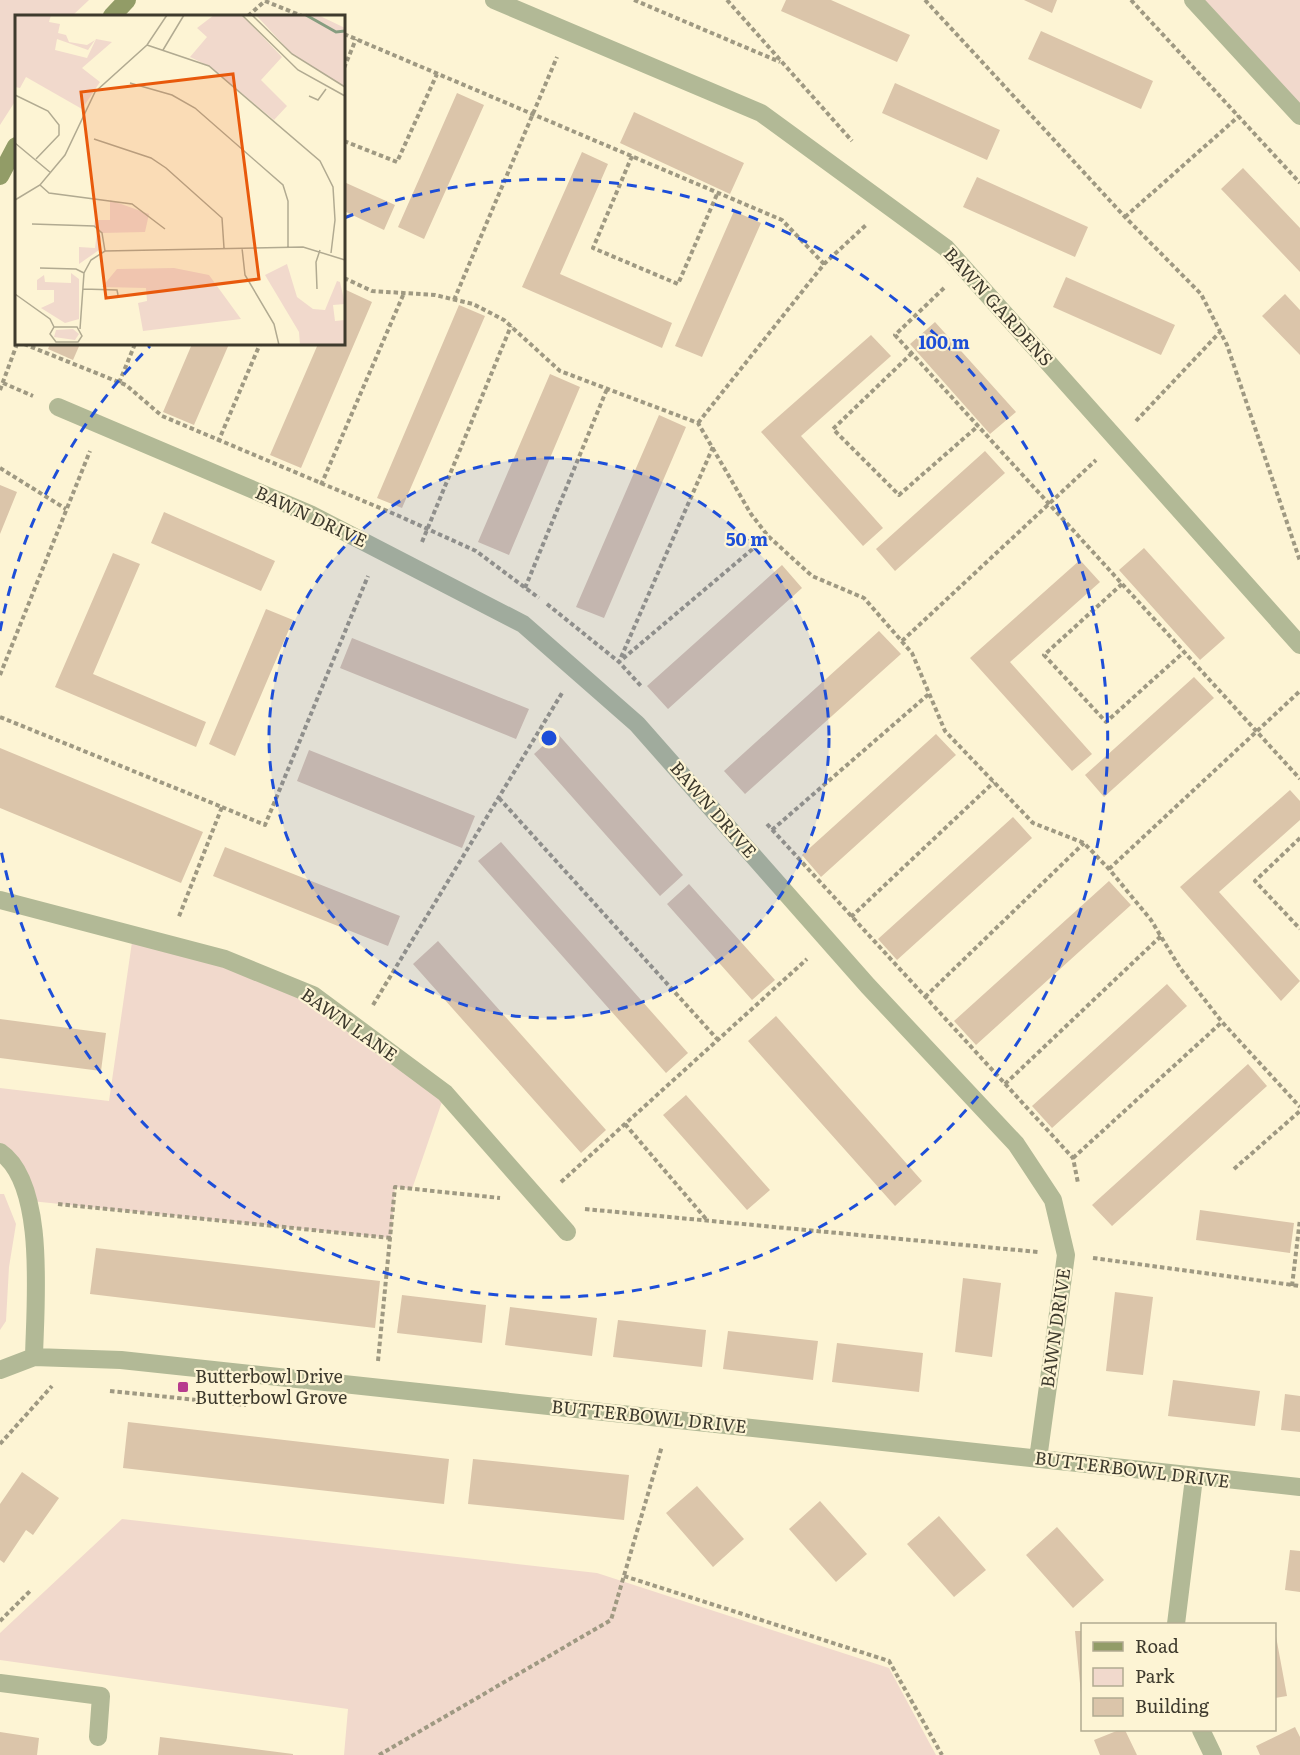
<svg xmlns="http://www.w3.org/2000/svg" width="1300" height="1755" font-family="Literata,serif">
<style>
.green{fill:#f1d9cc}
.building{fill:#dbc5aa}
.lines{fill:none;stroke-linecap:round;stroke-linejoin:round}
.path{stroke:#9f9982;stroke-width:4;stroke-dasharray:4.5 3;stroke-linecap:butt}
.street{stroke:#b2b996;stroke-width:18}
.secondary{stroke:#929c67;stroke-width:18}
.ring{fill:none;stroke:#1d4ed8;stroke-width:3;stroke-dasharray:10 8}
.poi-dot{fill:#b73c8e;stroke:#fdf4d4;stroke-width:2}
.labels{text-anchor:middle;stroke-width:4.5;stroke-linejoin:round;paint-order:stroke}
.street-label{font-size:18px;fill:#3e3a2d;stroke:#fdf4d4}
.poi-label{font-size:18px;fill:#3e3a2d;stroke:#fdf4d4;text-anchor:start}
.inset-river{fill:none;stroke:#869d80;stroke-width:3}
.inset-road{fill:none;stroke:#b1aa91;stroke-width:1.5}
.view{fill:#e8590c;fill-opacity:0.15;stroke:#e8590c;stroke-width:3}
.inset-edge{fill:none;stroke:#3e3a2d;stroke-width:3}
.centre{fill:#1d4ed8;stroke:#fdf4d4;stroke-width:3}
.ring-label{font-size:18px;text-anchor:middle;font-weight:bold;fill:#1d4ed8;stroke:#fdf4d4;stroke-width:4.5;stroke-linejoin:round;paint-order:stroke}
</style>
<rect width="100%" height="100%" fill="#fdf4d4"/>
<path class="green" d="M0,0H89L72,16H16V100L0,125Z
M1193,0H1300V116Z
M133,935L313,995L445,1093L412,1189L395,1187L391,1238L31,1201L0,1152V1088L109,1101Z
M0,1194H4L16,1224L9,1267L6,1321L0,1330Z
M122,1519L597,1573L889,1668L936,1755H344L348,1709L0,1660V1633Z"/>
<path class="building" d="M786,0H831L910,35L897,62L781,11Z
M1024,0H1057L1052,13Z
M1041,31L1153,81L1141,109L1028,59Z
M895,83L1000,130L987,160L882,113Z
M457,93L484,105L424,239L398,227Z
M634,112L744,163L730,194L620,143Z
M582,152L608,164L560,274L672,323L662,348L522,287Z
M1243,168L1300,228V272L1221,189Z
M977,177L1088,227L1075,257L963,207Z
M344,182L395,205L384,230L344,211Z
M734,211L761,223L702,357L675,346Z
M1066,277L1175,325L1161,355L1053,307Z
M344,289L372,302L301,468L270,455L318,344H344Z
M1285,294L1300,310V355L1262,316Z
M459,305L485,316L402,508L377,498Z
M935,322L1016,412L990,434L910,344Z
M871,335L891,356L801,436L883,528L863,546L761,432Z
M50,344H80L73,360L48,349Z
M192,344H229L194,425L163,412Z
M550,374L580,387L509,555L478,542Z
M659,415L686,427L604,618L576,607Z
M985,451L1005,473L895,571L876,549Z
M0,485L17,492L0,534Z
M164,512L275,561L261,591L151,543Z
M1144,548L1225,638L1200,660L1119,570Z
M113,553L140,564L93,674L206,722L196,747L55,687Z
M1080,560L1100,582L1010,662L1092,754L1072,771L970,658Z
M782,565L802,588L668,709L647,686Z
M266,609L293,620L235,756L209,744Z
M879,631L901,654L745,794L724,771Z
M352,638L529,709L516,739L340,668Z
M1194,677L1214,698L1104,797L1085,775Z
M557,733L683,875L660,896L534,754Z
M936,734L956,755L821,877L802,855Z
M0,748L203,832L181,883L0,808Z
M309,750L475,816L462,848L297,781Z
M1290,790L1300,801V820L1219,892L1300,981L1281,1001L1180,887Z
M1013,817L1032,838L897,960L878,939Z
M501,842L688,1053L666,1073L478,861Z
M225,847L400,916L388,946L213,876Z
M1109,881L1131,905L976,1045L954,1021Z
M689,884L775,980L752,1000L667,904Z
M438,941L606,1130L581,1153L413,964Z
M1167,984L1187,1006L1052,1128L1032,1106Z
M776,1016L922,1181L895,1206L748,1041Z
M0,1019L106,1033L101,1071L0,1058Z
M1248,1064L1267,1086L1112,1226L1092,1205Z
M686,1095L770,1190L747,1210L663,1115Z
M1200,1210L1294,1223L1290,1253L1196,1240Z
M96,1248L380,1281L375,1328L90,1294Z
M963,1278L1001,1283L992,1357L955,1352Z
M1115,1292L1153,1297L1143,1375L1106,1371Z
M402,1295L486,1305L482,1343L397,1333Z
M510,1307L597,1318L592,1356L505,1345Z
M618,1320L706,1330L702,1367L613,1357Z
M728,1331L818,1341L813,1380L723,1369Z
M837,1343L923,1353L919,1392L832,1382Z
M1173,1380L1260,1391L1255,1426L1168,1416Z
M1285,1394L1300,1396V1432L1281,1430Z
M128,1422L449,1459L444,1504L123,1468Z
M473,1459L629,1475L624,1520L468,1504Z
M22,1472L59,1498L33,1535L26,1530L4,1563L0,1560V1504Z
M697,1486L744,1539L713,1567L666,1513Z
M820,1501L867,1554L836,1582L789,1529Z
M939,1516L986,1570L954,1597L907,1544Z
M1057,1527L1104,1580L1073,1608L1026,1555Z
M1290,1550L1300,1551V1592L1285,1590Z
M1075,1631H1082V1693L1081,1694Z
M1275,1631L1287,1696L1275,1698Z
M1295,1727L1300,1737V1755H1260L1256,1746Z
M1119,1730H1125L1137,1755H1100L1094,1740Z
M0,1732L39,1738L37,1755H0Z
M160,1737L293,1754V1755H158Z"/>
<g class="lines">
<path class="path" d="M634,0L780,62
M727,0L852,141
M925,0L1125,217L1201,294L1227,345L1300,561
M1131,0L1300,183
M265,1L302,16
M248,16L265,1
M344,34L782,220L824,264
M344,68L356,39
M344,141L397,162L437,74
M632,156L593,248L678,284L718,192
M1125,217L1239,116
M344,278L372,291L435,295L473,304L504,320L560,371L698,423L751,514L768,536L812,576L864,598L912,653L945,731L1033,823L1084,843L1109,869L1151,920L1180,968L1222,1022L1300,1107
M944,288L895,335L1300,779
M454,300L557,57
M24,344L126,385L162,416L399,516L476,551L539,598
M912,353L833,429L899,495L978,426
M3,383L33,396
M119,383L135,344
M0,390L17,344
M1136,421L1220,332
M698,423L824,264L866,225
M218,442L260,344
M713,447L619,662L768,536
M0,468L66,509
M321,485L404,293
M422,542L511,326
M1122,584L1044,655L1106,722L1184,652
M525,588L607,389
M547,604L619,662L641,686
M902,641L1096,460
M0,675L90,451
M0,717L222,807L178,919
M499,798L718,1040
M222,807L265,825L368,576
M767,824L1073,1158L1078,1183
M772,830L930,693
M1300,838L1255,881L1300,929
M1109,869L1300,691
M851,917L994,782
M925,997L1084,843
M373,1005L562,693
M1005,1084L1161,936
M625,1124L706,1219
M1073,1158L1222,1022
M1234,1169L1300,1111
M561,1182L807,959
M58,1204L391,1238
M585,1209L1038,1252
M1093,1258L1300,1286
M1292,1286L1300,1219
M378,1361L395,1187L500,1198
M110,1391L246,1405
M0,1444L52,1386
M624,1576L889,1661L942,1755
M0,1621L31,1590
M379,1755L611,1620L662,1446"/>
<path class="street" d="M494,0L761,113L946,248L1300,645
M1193,0L1300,116
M58,407L310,514L523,624L637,724L868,986L1016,1144L1053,1200L1066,1255L1038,1459
M0,900L225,959L313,995L445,1093L567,1232
M0,1152C47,1184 35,1305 34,1357
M0,1370L34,1357L121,1360L1300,1487
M1176,1624L1194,1478
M0,1683L101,1696L98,1737
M1201,1730L1213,1755"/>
<path class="secondary" d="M112,16L127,0
M0,176L16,146"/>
</g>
<circle cx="549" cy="738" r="280" fill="#1d4ed8" fill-opacity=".12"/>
<g class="ring">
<circle cx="549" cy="738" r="280"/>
<path d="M0 631A559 559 0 0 1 150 346M344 218A559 559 0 1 1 0 845"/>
</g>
<rect class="poi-dot" x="177" y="1381" width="12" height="12" rx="3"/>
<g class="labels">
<g class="street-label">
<text transform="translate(998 307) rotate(48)" y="6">BAWN GARDENS</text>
<text transform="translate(311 517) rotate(25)" y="6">BAWN DRIVE</text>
<text transform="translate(713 810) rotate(49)" y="6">BAWN DRIVE</text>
<text transform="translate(349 1025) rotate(35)" y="6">BAWN LANE</text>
<text transform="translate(1056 1328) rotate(-82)" y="6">BAWN DRIVE</text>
<text transform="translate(649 1417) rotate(6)" y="6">BUTTERBOWL DRIVE</text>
<text transform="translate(1132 1470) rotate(7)" y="6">BUTTERBOWL DRIVE</text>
</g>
<g class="poi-label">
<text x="195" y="1383">Butterbowl Drive<tspan x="195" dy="21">Butterbowl Grove</tspan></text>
</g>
</g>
<g transform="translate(15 15)">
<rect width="330" height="330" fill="#fdf4d4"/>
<path d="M0,0H36L34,7L45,9L43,18L51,20L54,27L72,30L80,25L73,35L42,24L40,35L72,43L81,24L97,27L67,53L85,67L67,94L11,62L5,73L0,72ZM199,0H227L267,42L246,65L272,91L259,105L194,51L175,42L192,22L182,13ZM241,0H303L330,13V72L277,39ZM95,185L134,199L130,217L87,218L79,211L80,205H95ZM82,217L86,221L84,235L64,249V232L80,233ZM272,249L282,282L298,294L310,295L322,266L325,267L330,289L318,290L320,306L330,305V330H285L284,317L250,260ZM159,253L194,260L226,304L128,316L123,288L132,286L131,273L87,272L102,254ZM56,258L64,264V304L50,308L26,293L39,287V275H22V265L29,260L30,267L56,268ZM58,314L64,319L60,325L39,322L41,315Z" fill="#f1d9cc"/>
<path class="inset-river" d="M291,0L321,17L330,16"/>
<path class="inset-road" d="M227,0L283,55L330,81M237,0L277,39L330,72M132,30L194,51L305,146L318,172L320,205L316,238M148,35L169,0M115,68L157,80L180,93L268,170L273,186V232M0,80L33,96L44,110V120L21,144M294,81L303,85L311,74M79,124L136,143L151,153L207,203L209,233M0,128L36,158M25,170L34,178L117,189L150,214M0,185L25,170L50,140L80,77L132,30L152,0M17,209L79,211L87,218L90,236M227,233L230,260L259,309L264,330M25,253L61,254L69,258M68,274L102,275L103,280M302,274L301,247L305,235M0,279L35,304L39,312M39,312H62L67,321L63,327H41L35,319ZM65,314L69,258L76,245L90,236L288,232L330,245"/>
<path class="view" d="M218,59L244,264L91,283L66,77Z"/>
<rect width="330" height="330" class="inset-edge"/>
</g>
<circle cx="549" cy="738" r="9" class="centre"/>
<g class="ring-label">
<text x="944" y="349">100 m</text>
<text x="747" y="546">50 m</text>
</g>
<rect x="1081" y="1623" width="195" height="108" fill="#fdf4d4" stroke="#b1aa91" stroke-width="1.5"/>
<rect x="1093" y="1642" width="30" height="9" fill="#929c67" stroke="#b1aa91" stroke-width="1.5"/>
<text x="1135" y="1653" font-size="18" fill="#3e3a2d">Road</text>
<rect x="1093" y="1668" width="30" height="18" fill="#f1d9cc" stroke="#b1aa91" stroke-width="1.5"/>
<text x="1135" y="1683" font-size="18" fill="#3e3a2d">Park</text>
<rect x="1093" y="1698" width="30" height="18" fill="#dbc5aa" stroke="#b1aa91" stroke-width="1.5"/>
<text x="1135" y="1713" font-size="18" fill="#3e3a2d">Building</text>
</svg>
